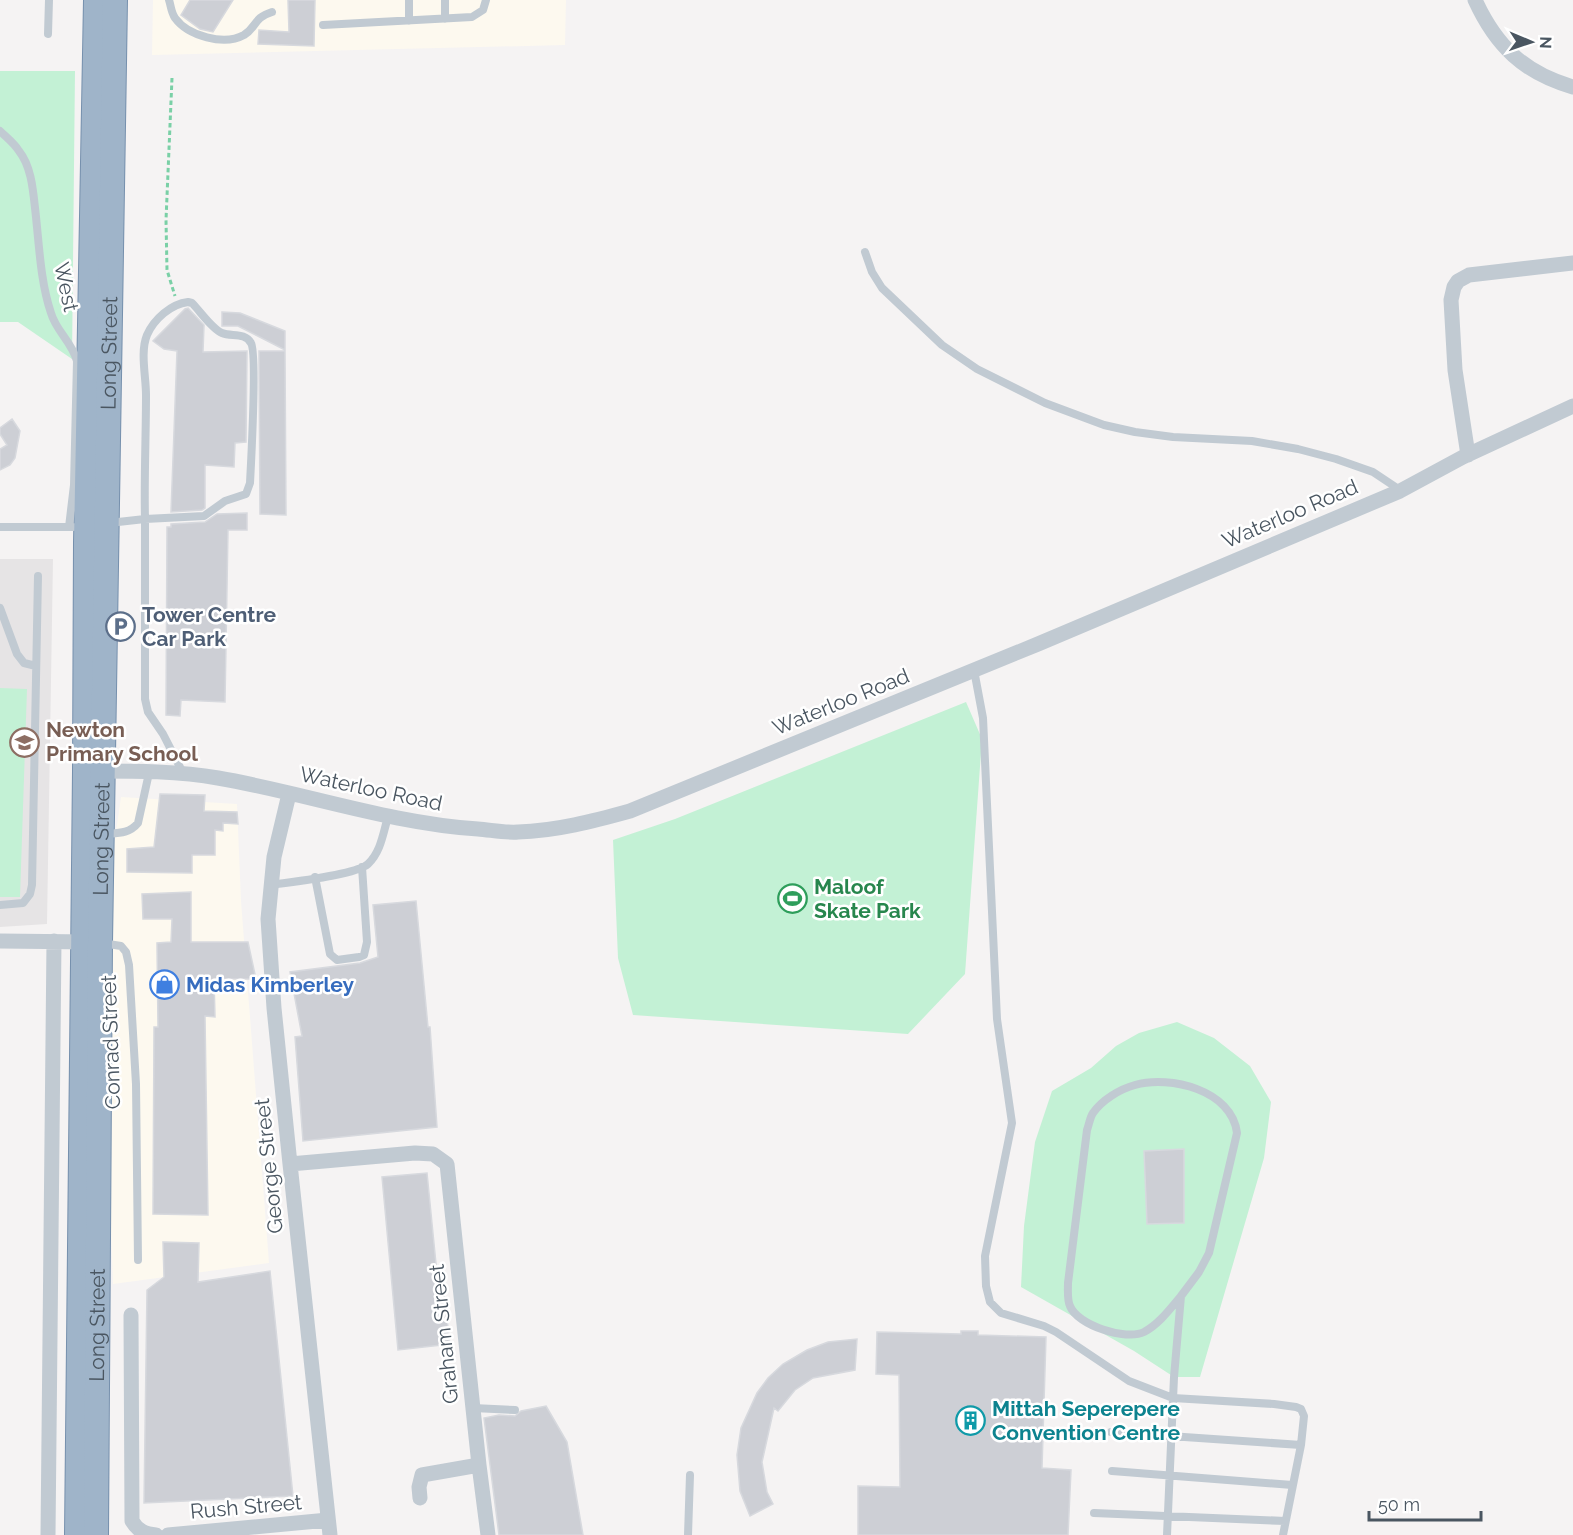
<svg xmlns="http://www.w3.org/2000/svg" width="1573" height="1535" font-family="Raleway,sans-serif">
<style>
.commercial{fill:#fdf9ef}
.education{fill:#e6e4e5}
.green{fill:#c3f1d5}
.building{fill:#cdcfd5;stroke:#d7d9de;stroke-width:1.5}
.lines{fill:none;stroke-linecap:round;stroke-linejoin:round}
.trunk-casing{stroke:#7690ad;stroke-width:26}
.path{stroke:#7ad0a6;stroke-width:3;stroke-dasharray:4.5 3;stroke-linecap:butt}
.service{stroke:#c1cad2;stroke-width:8}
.minor{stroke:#c1cad2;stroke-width:15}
.trunk{stroke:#9fb4c9;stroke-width:24}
.labels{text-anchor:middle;stroke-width:5;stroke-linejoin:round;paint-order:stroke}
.street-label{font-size:21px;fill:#4a5661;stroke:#fff}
.service-label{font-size:21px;font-weight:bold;fill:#4e5e75;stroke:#fff;text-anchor:start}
.education-label{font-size:21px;font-weight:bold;fill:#785e54;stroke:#fff;text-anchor:start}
.leisure-label{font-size:21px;font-weight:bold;fill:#27864d;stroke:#fff;text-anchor:start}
.shop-label{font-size:21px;font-weight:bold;fill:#366cbe;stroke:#fff;text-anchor:start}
.culture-label{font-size:21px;font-weight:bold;fill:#0d838f;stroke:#fff;text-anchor:start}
</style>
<rect width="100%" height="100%" fill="#f5f3f3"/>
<path class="commercial" d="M153,0H566L565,45L152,55Z
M121,797L237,804L241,901L269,1263L113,1284L100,943Z"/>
<path class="education" d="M0,559H53L47,924L0,927Z"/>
<path class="green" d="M0,71H75L72,359L18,322H0Z
M0,688L27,689L20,897H0Z
M966,702L982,739L965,974L908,1034L633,1015L618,958L613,840L675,819Z
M1177,1022L1214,1038L1250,1066L1271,1102L1264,1158L1200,1377H1174L1134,1351L1021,1287L1024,1226L1035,1142L1052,1091L1091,1068L1116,1046L1139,1033Z"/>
<path class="building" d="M190,0H233L213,32L200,29L181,15Z
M288,0H315L314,46L258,44L259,30L289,32Z
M188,308L204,325L203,352L247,351L246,442L235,443L234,467L205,465V508L202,510L171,512L177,351L164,349L153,341L185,309Z
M222,312L240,313L285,331V350L238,326H222Z
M259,351H285L286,515L260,514Z
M12,419L20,431L15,458L10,465L0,470V449L7,445L0,434V428Z
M247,513V530H228L225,702L181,700L180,716L166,715L167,527H171V524L205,522L217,514Z
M160,794L205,795L204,811L237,812L238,824L223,823V831L215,830V855H192V873L127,872V849L154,847Z
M191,892V942H248L256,979H214L215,1017L205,1016L208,1215L153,1214L154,1027H158L157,943L171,942L172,919H143L142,894Z
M416,901L428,1027H430L437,1127L303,1141L295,1037L302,1036L290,972L360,963L378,957L373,905Z
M1184,1149V1223L1147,1224L1144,1151Z
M427,1173L439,1294H444L450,1344L398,1350L382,1177Z
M163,1242L199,1243L198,1282L270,1271L293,1496L144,1503L147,1290L164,1277Z
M961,1331H978V1335L1046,1337L1042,1468L1071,1470L1068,1535H858V1486L900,1487L899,1375L876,1374L877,1332L961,1334Z
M857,1339L855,1370L813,1378L795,1390L778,1411L774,1408L762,1462L767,1492L773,1504L750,1516L740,1491L737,1455L741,1428L757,1393L768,1378L783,1364L807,1350L828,1342Z
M546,1406L567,1442L583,1535H499L484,1418L499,1415L515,1416L521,1411Z"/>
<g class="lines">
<defs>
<g id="trunk">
<path d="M77,1535L85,771L86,542L96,0"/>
<path id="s1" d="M96,1535L100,943L115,0"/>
</g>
</defs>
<use href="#trunk" class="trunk-casing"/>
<path class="path" d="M172,78L166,220L167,270L175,296"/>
<path class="service" d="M169,0C171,6 171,12 175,18C188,36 224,46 244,35C257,27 253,18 272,12
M409,0V21
M445,0V19
M323,25L472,17L483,10L486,0
M48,34L49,0
M0,131C6,137 14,143 19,151C31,166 33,189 35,208C39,241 40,281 51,313C56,331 72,342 77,361L74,485L69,527
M865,252L872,272L882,288L942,345L977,369L1045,403L1104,425L1135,432L1173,437L1252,441L1298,449L1336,459L1373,472L1400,490
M188,302L192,303C200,311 212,329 222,333C231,337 245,332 251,343C257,353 251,464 250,483L246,494L225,501L204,516L145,519C144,478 146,436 146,395C146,376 140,352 147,335C154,319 171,304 188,302Z
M109,523L145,519V699L148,712L163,734L183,773
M0,527H73
M0,608L17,654L24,663L36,666
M974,670L983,718L997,1019L1012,1123L985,1256L986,1286L990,1302L1001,1313L1044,1326L1056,1332L1129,1381L1173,1398L1274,1404L1296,1407L1301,1409L1304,1416L1301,1445L1283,1535
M105,834C118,833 129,834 138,823L149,773
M315,877L330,954L337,960L359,957L364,955L367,942L362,867
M271,885C291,882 356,875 368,864C381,852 383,833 388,817
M0,905L23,903L30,894L32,885L38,576
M102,943L121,946L126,952L129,965L136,1084L138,1260
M473,1408L515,1410
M1111,1432L1301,1445
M1112,1471L1292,1485
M1094,1513L1285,1521
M688,1535L690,1475
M1167,1535L1174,1377L1181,1296L1199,1272L1209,1253L1237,1133C1232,1090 1170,1075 1135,1085C1120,1089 1102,1100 1093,1113C1090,1117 1089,1125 1087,1130L1068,1283C1068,1290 1067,1300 1070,1306C1077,1325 1126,1341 1144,1332C1159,1324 1170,1309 1181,1296"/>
<path class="minor" d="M1475,0C1496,46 1524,73 1573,87
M1468,455L1455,370L1451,300L1454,287L1458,281L1469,275L1573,263
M96,771C136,771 179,771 218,778C305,793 389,823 478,829C491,830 505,833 518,832C556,831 594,821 630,811L1038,644L1400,491L1463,457L1573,406
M289,794L274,857L268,919L274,1008L290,1164L330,1535
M0,941L90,942
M290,1164L415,1153L433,1154L447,1164L479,1465L488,1535
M131,1315L132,1521C138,1531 145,1534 156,1535
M420,1498L419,1487L422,1475L479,1465
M48,1535L54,941
M168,1535L328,1520"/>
<use href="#trunk" class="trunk"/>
</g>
<defs>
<symbol id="parking-ring" viewBox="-11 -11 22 22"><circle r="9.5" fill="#fff" stroke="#5c6f8a" stroke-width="1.5"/><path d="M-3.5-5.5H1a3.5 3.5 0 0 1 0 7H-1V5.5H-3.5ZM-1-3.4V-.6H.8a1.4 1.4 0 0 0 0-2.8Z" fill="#5c6f8a"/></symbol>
<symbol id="school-ring" viewBox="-11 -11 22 22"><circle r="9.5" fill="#fff" stroke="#8d6e63" stroke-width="1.5"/><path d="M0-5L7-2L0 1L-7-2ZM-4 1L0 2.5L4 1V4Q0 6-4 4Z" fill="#8d6e63"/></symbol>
<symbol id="stadium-ring" viewBox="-11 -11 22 22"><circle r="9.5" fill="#fff" stroke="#2e9e5b" stroke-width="1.5"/><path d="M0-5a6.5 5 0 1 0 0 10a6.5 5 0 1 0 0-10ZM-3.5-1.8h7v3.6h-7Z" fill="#2e9e5b"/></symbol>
<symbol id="shop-ring" viewBox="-11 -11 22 22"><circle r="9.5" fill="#fff" stroke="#3f7fe0" stroke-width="1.5"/><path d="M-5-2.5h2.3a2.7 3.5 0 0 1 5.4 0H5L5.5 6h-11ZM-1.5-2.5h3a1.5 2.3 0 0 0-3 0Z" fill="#3f7fe0"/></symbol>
<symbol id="building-ring" viewBox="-11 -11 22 22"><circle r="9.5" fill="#fff" stroke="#0f9aa8" stroke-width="1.5"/><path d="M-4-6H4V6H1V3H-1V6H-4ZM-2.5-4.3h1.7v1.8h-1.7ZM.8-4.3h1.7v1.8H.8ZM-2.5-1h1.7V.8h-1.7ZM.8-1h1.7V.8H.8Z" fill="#0f9aa8"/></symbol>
</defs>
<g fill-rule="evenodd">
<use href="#parking-ring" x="104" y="610" width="33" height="33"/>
<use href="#school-ring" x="8" y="726" width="33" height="33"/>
<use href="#stadium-ring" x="776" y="882" width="33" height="33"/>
<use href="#shop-ring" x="148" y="968" width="33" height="33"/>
<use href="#building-ring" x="954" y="1404" width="33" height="33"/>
</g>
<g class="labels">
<g class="street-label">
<text transform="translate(66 287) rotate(78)" y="7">West</text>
<text dy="7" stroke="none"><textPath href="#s1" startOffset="1182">Long Street</textPath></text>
<text transform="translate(1290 514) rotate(-23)" y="7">Waterloo Road</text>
<text transform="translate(841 702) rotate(-22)" y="7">Waterloo Road</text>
<text transform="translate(371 789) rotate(12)" y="7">Waterloo Road</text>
<text dy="7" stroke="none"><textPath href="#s1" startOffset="696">Long Street</textPath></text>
<text transform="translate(111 1042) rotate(-92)" y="7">Conrad Street</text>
<text transform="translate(269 1166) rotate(-96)" y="7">George Street</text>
<text dy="7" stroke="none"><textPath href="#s1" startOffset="210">Long Street</textPath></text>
<text transform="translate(444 1334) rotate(-96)" y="7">Graham Street</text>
<text transform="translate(246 1507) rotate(-5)" y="7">Rush Street</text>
</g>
<g class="service-label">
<text x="142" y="622">Tower Centre<tspan x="142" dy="24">Car Park</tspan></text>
</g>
<g class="education-label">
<text x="46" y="737">Newton<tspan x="46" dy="24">Primary School</tspan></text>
</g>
<g class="leisure-label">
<text x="814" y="894">Maloof<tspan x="814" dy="24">Skate Park</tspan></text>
</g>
<g class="shop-label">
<text x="186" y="992">Midas Kimberley</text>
</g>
<g class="culture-label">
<text x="992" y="1416">Mittah Seperepere<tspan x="992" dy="24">Convention Centre</tspan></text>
</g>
</g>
<g transform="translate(1531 42) rotate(92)" stroke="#ffffff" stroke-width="4.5" paint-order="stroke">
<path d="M0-4.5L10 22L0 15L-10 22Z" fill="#4a5661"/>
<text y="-9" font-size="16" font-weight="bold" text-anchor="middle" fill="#4a5661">N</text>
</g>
<path d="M1369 1511v9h112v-9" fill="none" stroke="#4a5661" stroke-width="3"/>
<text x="1378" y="1511" font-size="18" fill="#4a5661" stroke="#ffffff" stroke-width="4.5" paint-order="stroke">50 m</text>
</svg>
